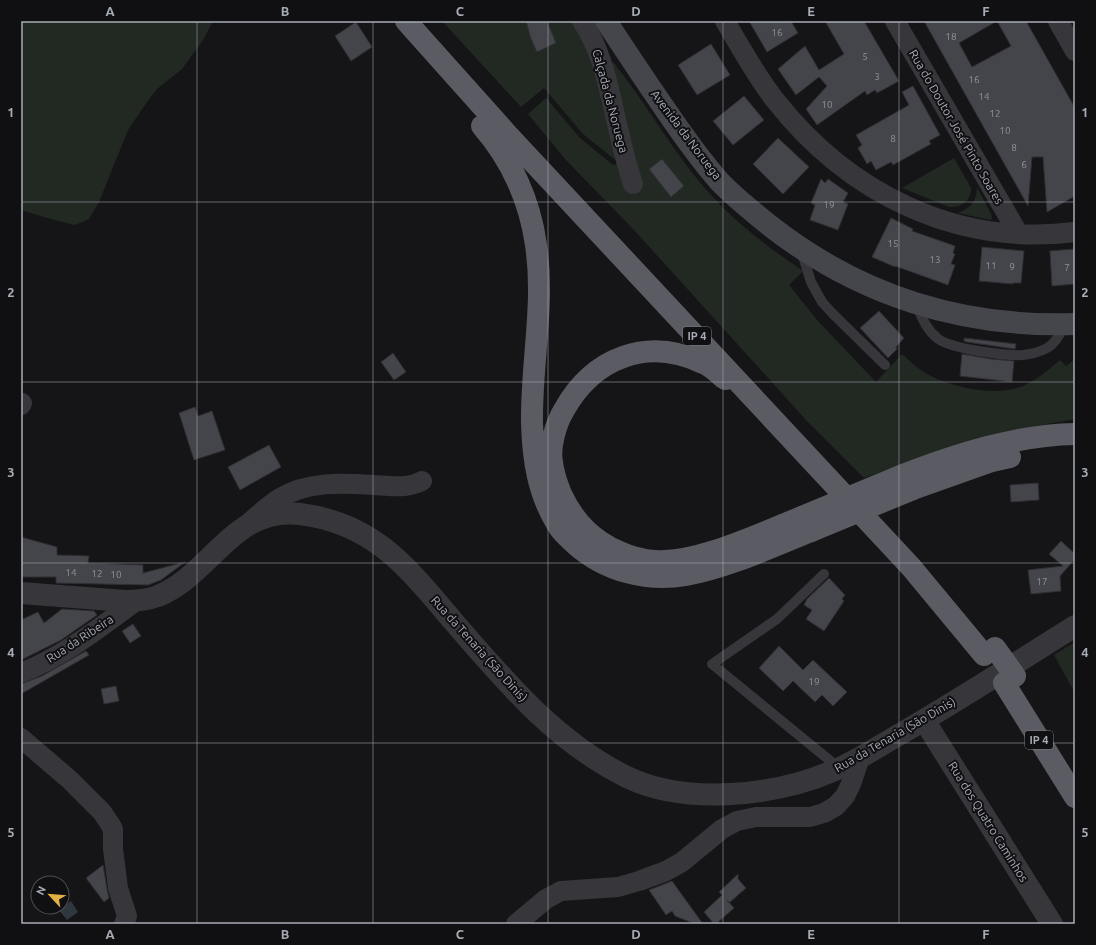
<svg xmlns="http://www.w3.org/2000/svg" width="1096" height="945" font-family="Ubuntu,sans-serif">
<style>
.green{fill:#222923}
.water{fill:#2f373f}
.building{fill:#44454a;stroke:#2f2f33;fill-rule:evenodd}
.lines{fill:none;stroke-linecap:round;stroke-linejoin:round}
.service{stroke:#37373b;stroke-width:10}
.minor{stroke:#37373b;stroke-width:20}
.tertiary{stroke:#37373b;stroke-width:22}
.secondary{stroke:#45464b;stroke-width:22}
.trunk{stroke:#5b5c63;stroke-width:22}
.trunk-bridge{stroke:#5b5c63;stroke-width:22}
.grid{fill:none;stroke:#a8acb6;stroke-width:1;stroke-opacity:0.55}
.labels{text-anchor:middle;stroke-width:4;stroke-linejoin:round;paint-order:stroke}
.number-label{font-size:10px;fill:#8f929b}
.shield{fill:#101012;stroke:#7a7d85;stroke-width:1}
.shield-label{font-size:11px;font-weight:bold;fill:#a8acb6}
.street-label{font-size:12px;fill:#a8acb6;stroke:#101012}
.neatline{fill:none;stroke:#a8acb6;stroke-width:1.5}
.grid-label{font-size:13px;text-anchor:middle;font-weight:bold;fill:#a8acb6}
</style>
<rect width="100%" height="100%" fill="#151517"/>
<path class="green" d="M21,21H213L203,40L182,69L157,89L147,102L128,130L99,202L89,219L75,225L54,220L21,210Z
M442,21H573L596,63L620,158L614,159L583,134L544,88L521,107Z
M613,62C648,105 674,155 712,196C738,225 771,249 803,271L789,285L817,320L876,382L902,354C911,362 920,371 931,376C954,388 998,397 1023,386C1037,380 1048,370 1060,360L1066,366L1075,359V419L1008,431L976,438L864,478L806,420L635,231L566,160L528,114L546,98L580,138L613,165L622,164L611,65Z
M954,158L971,188C971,201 961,208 949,207L902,188Z
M977,187L991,214L992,217L991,220L957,213C970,209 977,201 977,187Z
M1075,642V693L1054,655Z"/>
<path class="water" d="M71,901L78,912L67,920L59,910Z"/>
<path class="building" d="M526,21H547L556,43L537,52L531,39Z
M749,21H791L798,33L767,52Z
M825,21H864L899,81L877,93L875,90L867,95L865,91L817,125L806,109L827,86L819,77L796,95L778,69L805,46L819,70L844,54Z
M924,21H1026L1075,108V196L1047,212L1043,157H1032L1028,206ZM997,21L1011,46L972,67L959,43Z
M356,22L372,47L351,61L335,36Z
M711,44L730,75L697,95L678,65Z
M913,86L940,135L929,141L931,144L893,165L891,162L876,170L871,161L867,164L858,148L862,145L856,135L909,105L902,92Z
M744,96L764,120L733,145L713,121Z
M778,138L809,167L783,194L753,164Z
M662,159L684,186L671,197L649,169Z
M821,179L825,183L828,179L848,193L843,202L848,204L838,230L810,220L815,205L811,203Z
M891,218L913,229L912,231L955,246L953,253L955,254L951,264L955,265L948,285L895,266V267L872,257Z
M982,247L1024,251L1021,283H1013V284L979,281Z
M1075,249V284L1052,286L1050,251Z
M879,311L904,338L896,347L897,349L888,358L860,328Z
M964,338L1016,344L1015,349L967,342L964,341Z
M393,353L406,372L394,380L381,362Z
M962,354L991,359L1014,361L1012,382L960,376Z
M195,407L198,416L212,411L225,450L194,460L179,413Z
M269,445L281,467L240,490L228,467Z
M1038,483L1039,500L1011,502L1010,485Z
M21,537L57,547V555L89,556L88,563L143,565V573L185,562L161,580L148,585L56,583V577H21Z
M1061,541L1075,554V559L1060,576L1061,591L1031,594L1028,570L1063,566L1049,554Z
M829,578L845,595L842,599L844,601L824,631L806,619L812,610L804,605L807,599Z
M62,609L94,611L97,615L61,640L21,660V620L38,612L44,623Z
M133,624L141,636L130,643L122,631Z
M779,646L803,670L813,660L847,692L833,706L822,695L815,702L793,681L783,691L759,668Z
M86,651L89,655L21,694V684L42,676Z
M116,686L119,701L104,704L101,689Z
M103,865L107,889L109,898L104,902L86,878Z
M738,874V879L746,888L729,903L727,900L734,908L716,924H714L704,912L722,895L719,892Z
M672,881L703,924H695L675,916L672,911L666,915L649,890Z"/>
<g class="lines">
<path class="service" d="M801,250L811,282L822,302L832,313L885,365
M917,305C921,317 927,330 937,338C950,349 1006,356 1023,355C1031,354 1040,352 1047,348C1056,343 1060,333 1065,324
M824,574L777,619L712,664L839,768"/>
<path class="minor" d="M582,21C605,55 610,97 620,136C623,152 628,168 633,184
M725,21C741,48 756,76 775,100C848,193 956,247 1075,232
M895,21L1018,233
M1058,21L1075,51
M21,405L22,403
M249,523C259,514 269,505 280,498C308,481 342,483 374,485C390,486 407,489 422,481
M21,673C64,656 99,628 136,601
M21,738L70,780L102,812L110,824L113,829V849L118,888L127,916L124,924
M516,924L546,899L561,891L618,887L639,881L666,871L682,862L722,829L737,821L756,817H810L824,813L836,806L845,796L851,784L860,757"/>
<path class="tertiary" d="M21,593L125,601C136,601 147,600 158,596C212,574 233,506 300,514C374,523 408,568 453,621C504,680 556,743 629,778C687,805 775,796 833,771C857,761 879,746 902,733C960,699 1018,662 1075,626
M924,720L1052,924"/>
<path class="secondary" d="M606,21C625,50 645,80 665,109C682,134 699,158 719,181C734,197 752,211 769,225C858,295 962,328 1075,324"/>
<path class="trunk" d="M406,21L507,134L911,567L984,655
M482,126C511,159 530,201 536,245C545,304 531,364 532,423C533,459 538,493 557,524C561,532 569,538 575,544C605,571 647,582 686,575C729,567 771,547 811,531
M725,379C718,373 711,366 703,363C647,336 593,358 564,410C556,423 549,447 552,462C553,473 557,484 561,494C568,509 575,520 587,531C604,547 631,560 655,561C698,564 761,533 802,517
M903,475C958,454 1016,435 1075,434
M913,489L992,461L1010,457
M1004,683L1075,797"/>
<path class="trunk-bridge" d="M802,517L903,475
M811,531L913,489
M995,648L1015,676"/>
</g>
<path class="grid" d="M197,21V924M373,21V924M548,21V924M723,21V924M899,21V924M21,202H1075M21,382H1075M21,563H1075M21,743H1075"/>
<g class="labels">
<g class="number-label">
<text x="777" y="36">16</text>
<text x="951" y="40">18</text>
<text x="865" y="60">5</text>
<text x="877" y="80">3</text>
<text x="974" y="83">16</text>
<text x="984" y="100">14</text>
<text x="827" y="108">10</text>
<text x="995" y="117">12</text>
<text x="1005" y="134">10</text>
<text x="893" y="142">8</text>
<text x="1014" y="151">8</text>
<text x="1024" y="168">6</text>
<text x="829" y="208">19</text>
<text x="893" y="247">15</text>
<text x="935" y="263">13</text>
<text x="991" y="269">11</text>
<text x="1012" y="270">9</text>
<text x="1067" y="271">7</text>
<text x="71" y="576">14</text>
<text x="97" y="577">12</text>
<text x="116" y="578">10</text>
<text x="1042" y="585">17</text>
<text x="814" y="685">19</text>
</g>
<g class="shield">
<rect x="683" y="327" width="28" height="18" rx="3"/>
<rect x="1025" y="731" width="28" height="18" rx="3"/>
</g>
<g class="shield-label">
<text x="697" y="340">IP 4</text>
<text x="1039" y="744">IP 4</text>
</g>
<g class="street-label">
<text transform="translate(610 101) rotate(75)" y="4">Calçada da Noruega</text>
<text transform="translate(956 127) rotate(60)" y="4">Rua do Doutor José Pinto Soares</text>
<text transform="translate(686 135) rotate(53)" y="4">Avenida da Noruega</text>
<text transform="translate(80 639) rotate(-33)" y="4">Rua da Ribeira</text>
<text transform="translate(479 649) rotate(48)" y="4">Rua da Tenaria (São Dinis)</text>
<text transform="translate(895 735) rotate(-30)" y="4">Rua da Tenaria (São Dinis)</text>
<text transform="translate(988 822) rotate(58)" y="4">Rua dos Quatro Caminhos</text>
</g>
</g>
<rect width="1096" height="945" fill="none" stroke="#101012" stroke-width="44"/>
<g transform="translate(50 895) rotate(296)"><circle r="19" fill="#101012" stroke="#4d4e54"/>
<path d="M0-3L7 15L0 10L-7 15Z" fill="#e2b042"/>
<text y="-6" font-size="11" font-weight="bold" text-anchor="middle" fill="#a8acb6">N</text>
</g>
<rect x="22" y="22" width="1052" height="901" class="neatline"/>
<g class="grid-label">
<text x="110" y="16">A</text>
<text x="285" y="16">B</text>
<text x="460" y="16">C</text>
<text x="636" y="16">D</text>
<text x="811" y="16">E</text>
<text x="986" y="16">F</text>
<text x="11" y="117">1</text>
<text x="1085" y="117">1</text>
<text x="11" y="297">2</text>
<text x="1085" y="297">2</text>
<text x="11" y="477">3</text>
<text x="1085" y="477">3</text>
<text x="11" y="657">4</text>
<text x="1085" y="657">4</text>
<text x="11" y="837">5</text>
<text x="1085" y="837">5</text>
<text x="110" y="939">A</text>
<text x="285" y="939">B</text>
<text x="460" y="939">C</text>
<text x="636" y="939">D</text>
<text x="811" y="939">E</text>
<text x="986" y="939">F</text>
</g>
</svg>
